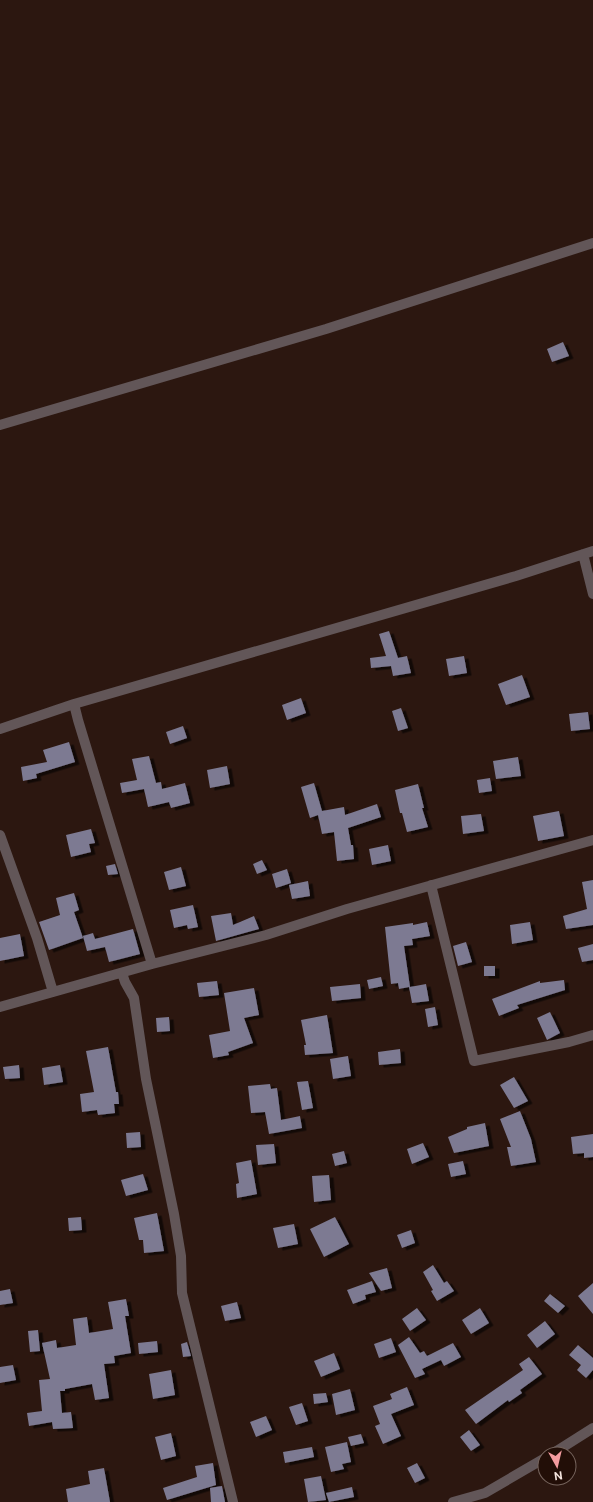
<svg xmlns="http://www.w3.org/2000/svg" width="593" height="1502" font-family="'Public Sans',sans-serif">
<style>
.building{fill:#7d7a92;filter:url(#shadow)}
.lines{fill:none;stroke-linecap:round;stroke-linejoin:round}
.minor{stroke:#625658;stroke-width:10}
</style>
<defs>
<filter id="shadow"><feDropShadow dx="4.5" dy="2.5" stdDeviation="0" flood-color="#0009"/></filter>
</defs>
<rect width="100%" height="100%" fill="#2c1710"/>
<path class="building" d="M563,342L569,356L552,362L547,349Z
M389,631L398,658L407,656L411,673L393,676L391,666L371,668L370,658L386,656L379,634Z
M464,656L467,673L449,676L446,659Z
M522,675L530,697L506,705L498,684Z
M301,698L306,713L287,720L282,705Z
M401,708L408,728L398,731L392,711Z
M588,712L590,729L571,731L569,714Z
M183,726L187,738L170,744L166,732Z
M69,742L75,762L36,774L37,778L23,781L21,767L47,762L43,750Z
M149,756L156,783L161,782L162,789L185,783L190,803L171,808L169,802L148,807L144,789L122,793L120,783L137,780L132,759Z
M518,757L521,776L496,779L493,761Z
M227,766L230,784L210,788L207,770Z
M490,778L492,791L479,793L477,780Z
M314,783L322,811L344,807L345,815L377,804L381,817L348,828L351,845H353L354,859L337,861L334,832L322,834L318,815L310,818L301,787Z
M418,784L424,808H422L428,827L407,832L402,813H400L395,790Z
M559,811L564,836L538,841L533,816Z
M481,814L484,831L463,834L461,816Z
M91,829L95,843L89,844L91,852L71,857L66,835Z
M388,845L391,861L372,865L369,849Z
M262,860L267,870L257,874L253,864Z
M115,864L118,874L108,875L106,866Z
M181,867L186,886L169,890L164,872Z
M287,869L291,883L276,888L272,874Z
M593,880V925L566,929L563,916L587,909L582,882Z
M308,881L310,896L292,899L289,885Z
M74,893L79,910L74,912L83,938L49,950L39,922L60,915L56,898Z
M193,905L198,927L188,929L187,925L174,928L170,910Z
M231,913L233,925L254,916L259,929L216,941L211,916Z
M427,922L430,936L412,939L413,945L404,946L410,987L426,984L429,1001L412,1003L409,987L399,989L398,983L391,984L385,927L413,923V925Z
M530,922L533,940L512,944L510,925Z
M133,929L140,954L109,962L105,947L87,951L83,936L93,933L95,939Z
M20,934L24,956L0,961V938Z
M466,942L472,962L458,966L453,946Z
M593,944V960L582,962L578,948Z
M484,966H495V976H484Z
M381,977L383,986L369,989L367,980Z
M564,980L565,990L517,1005L519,1008L499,1016L492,999L540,981V983Z
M217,981L219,995L199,997L197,983Z
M360,984L361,998L332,1001L330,987Z
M254,988L259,1015L244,1018L253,1043L228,1052L229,1055L213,1058L209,1035L230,1031L224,993Z
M435,1007L438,1025L428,1027L425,1009Z
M550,1012L560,1033L547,1040L537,1018Z
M327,1015L333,1053L305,1055L304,1045H306L301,1020Z
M169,1017L170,1031L157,1032L156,1018Z
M108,1047L116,1092H118L119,1104H114L115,1113L98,1115L97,1110L82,1112L80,1094L94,1092L86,1051Z
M400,1049L401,1063L379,1065L378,1052Z
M348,1056L351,1076L333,1079L330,1059Z
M19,1065L20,1078L5,1079L3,1067Z
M60,1065L63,1082L44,1085L42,1068Z
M514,1077L528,1101L514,1108L500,1085Z
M308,1081L313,1108L302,1110L297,1082Z
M270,1084L271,1089L277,1088L281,1120L300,1116L302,1128L269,1134L265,1112L251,1113L248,1086Z
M520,1111L531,1139L536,1162L511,1166L507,1147H511L500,1119Z
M485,1123L489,1146L454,1153L448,1137L467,1129V1127Z
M140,1132L141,1147L127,1148L126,1133Z
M593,1134V1157L584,1158V1153L573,1154L571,1137Z
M423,1143L429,1157L412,1164L407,1149Z
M274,1144L276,1163L258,1165L256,1145Z
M344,1151L347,1163L335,1166L332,1154Z
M251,1160L257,1194L237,1198L236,1184L239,1183L236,1163Z
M463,1161L466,1174L451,1177L448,1164Z
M143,1174L148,1190L126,1196L121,1180Z
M329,1175L331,1200L314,1202L312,1176Z
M157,1213L164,1251L144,1253L143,1240H139L134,1218Z
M81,1217L82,1230L69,1231L68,1218Z
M335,1217L349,1244L324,1257L310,1229Z
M294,1224L298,1244L278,1248L273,1228Z
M411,1230L415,1243L402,1248L397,1235Z
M433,1265L444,1283L447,1281L454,1291L437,1301L431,1291L433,1290L423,1272Z
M387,1268L392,1288L381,1291L369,1273Z
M372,1281L376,1292L365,1295L366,1299L353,1304L347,1290Z
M593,1283V1314L578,1296Z
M10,1289L13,1303L0,1305V1291Z
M550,1294L565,1306L558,1313L544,1301Z
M126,1299L129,1316H125L131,1353L114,1356L115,1363L104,1364L109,1398L95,1400L92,1384L65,1389V1391H60L62,1413L71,1412L73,1428L53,1429L52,1422L29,1426L27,1413L42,1411L39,1380L50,1379L42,1343L56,1340L57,1348L76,1345L73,1319L87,1317L89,1333L113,1329L108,1302Z
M237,1302L241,1318L225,1321L221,1306Z
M417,1308L426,1320L410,1331L402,1319Z
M480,1308L489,1323L471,1334L462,1320Z
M545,1321L555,1334L537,1348L527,1335Z
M38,1330L40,1351L30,1352L28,1331Z
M409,1337L420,1353L424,1351L427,1356L453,1343L461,1357L444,1366L441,1360L422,1369L425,1374L415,1378L398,1345Z
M391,1338L396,1352L379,1358L374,1344Z
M157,1341L158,1352L139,1354L138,1343Z
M187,1342L191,1356L183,1357L181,1344Z
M578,1345L593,1358V1370L586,1378L577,1370L581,1365L569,1355Z
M334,1353L340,1369L321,1377L314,1361Z
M529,1357L542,1374L520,1390L522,1393L509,1402L508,1400L476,1424L465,1410L523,1370L519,1364Z
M13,1365L16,1380L0,1383V1367Z
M171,1370L175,1395L153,1399L149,1374Z
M407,1387L414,1405L391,1414L401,1436L383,1444L375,1426L380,1424L373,1406L392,1399L390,1394Z
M350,1389L355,1410L336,1415L332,1394Z
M326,1393L328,1402L314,1404L313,1394Z
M302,1403L308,1421L296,1425L289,1407Z
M266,1416L272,1430L256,1437L250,1422Z
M469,1430L480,1445L471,1451L460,1437Z
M171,1433L176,1456L161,1460L155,1437Z
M361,1434L364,1443L351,1446L348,1437Z
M347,1442L351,1462L342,1464L344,1469L331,1472L325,1447Z
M312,1447L314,1457L285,1463L283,1452Z
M213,1463L216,1485L167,1500L163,1488L197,1477L195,1466Z
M417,1463L425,1478L415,1483L407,1468Z
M104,1468L110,1502H68L66,1489L90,1484L88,1471Z
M321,1476L326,1500L308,1502L304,1479Z
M222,1486L225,1502H211L210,1488Z
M352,1487L354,1497L329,1502L326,1493Z"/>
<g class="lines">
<path class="minor" d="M0,425L326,329L593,243
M583,554L593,594
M74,704L78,720L152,964
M0,729L74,704L516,576L593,551
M0,835L37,938L53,992
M431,885L474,1061L569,1042L593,1035
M122,973L125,982L134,998L146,1079L174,1214L181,1256L182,1293L233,1502
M0,1007L152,964L266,935L347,909L593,840
M552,1454L593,1428
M453,1502L485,1493L545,1458"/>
</g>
<g transform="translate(557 1466) rotate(172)"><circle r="19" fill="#220e07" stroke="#76645d"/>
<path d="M0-3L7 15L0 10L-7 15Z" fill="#f49b9f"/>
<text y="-6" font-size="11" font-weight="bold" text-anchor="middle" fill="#f4e4de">N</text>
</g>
</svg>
